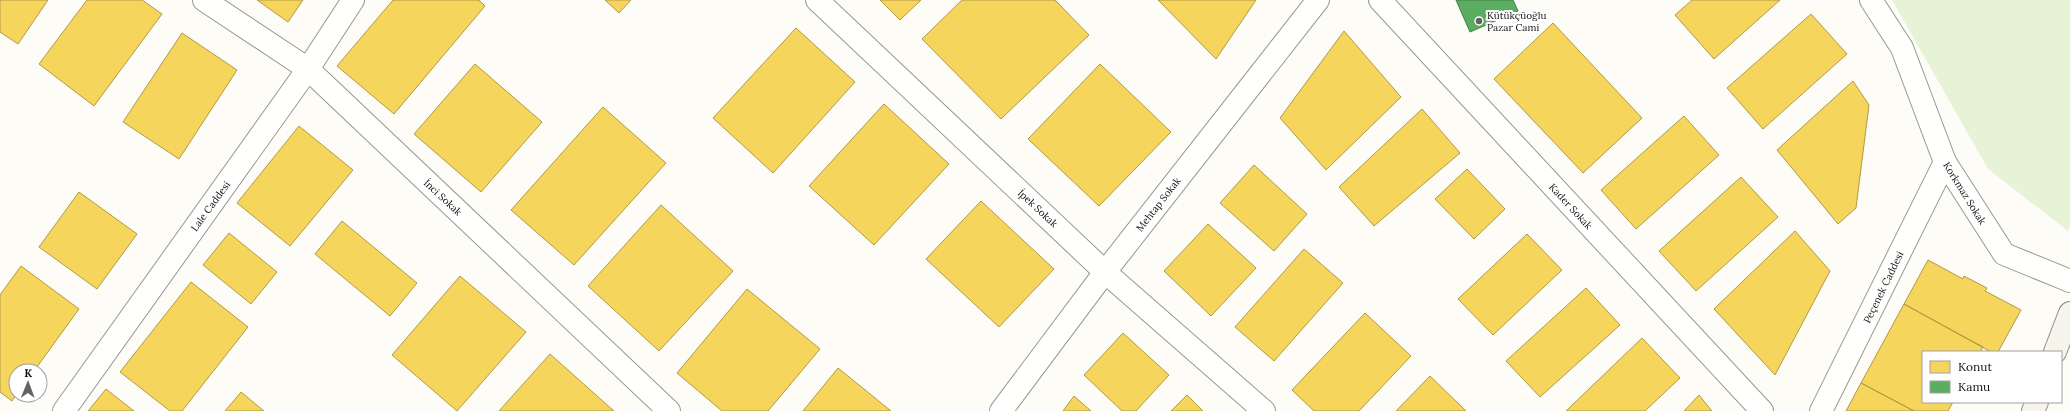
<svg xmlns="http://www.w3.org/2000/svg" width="2070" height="411" font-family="Lora,serif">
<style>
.green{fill:#e7f3d7}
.homes{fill:#f6d55c;stroke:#b19a46}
.public{fill:#5aae61;stroke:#447f49}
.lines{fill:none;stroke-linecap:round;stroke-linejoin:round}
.minor-casing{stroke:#979795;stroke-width:24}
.tertiary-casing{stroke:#979795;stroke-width:24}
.secondary-casing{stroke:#8e8d8b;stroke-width:24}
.minor{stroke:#fffffe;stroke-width:22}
.tertiary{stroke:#fffffe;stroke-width:22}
.secondary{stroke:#f6f4eb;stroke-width:22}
.poi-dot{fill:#646362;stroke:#fff;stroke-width:1.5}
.labels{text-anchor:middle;stroke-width:4;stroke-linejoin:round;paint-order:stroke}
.poi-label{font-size:10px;fill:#111;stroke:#fff;text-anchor:start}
.street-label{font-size:10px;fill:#111;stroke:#fff}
</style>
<rect width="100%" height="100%" fill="#fdfcf7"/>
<path class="green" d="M1892,0H2070V226L2068,231L1988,169Z"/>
<path class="homes" d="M0,0H48L18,44L0,32Z
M87,0H142L162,14L94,106L39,64Z
M257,0H303L288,22Z
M393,0H479L485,6L394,114L337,66Z
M605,0H631L619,13Z
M880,0H921L900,20Z
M962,0H1055L1089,35L1001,119L922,39Z
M1158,0H1256L1216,59Z
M1692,0H1780L1714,59L1675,15Z
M1811,14L1847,54L1763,129L1727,88Z
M1553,23L1642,118L1583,173L1494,79Z
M796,28L855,82L773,173L713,118Z
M1344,31L1401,97L1326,170L1280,118Z
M182,33L237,70L179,159L123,122Z
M475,64L542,122L481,192L414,134Z
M1100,64L1171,132L1099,206L1028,139Z
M1853,81L1869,105L1856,208L1838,224L1777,150Z
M884,104L949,164L874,245L809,186Z
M603,107L666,163L574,265L511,210Z
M1422,109L1460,153L1374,226L1339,187Z
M1684,116L1719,155L1636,229L1601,190Z
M299,126L353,170L290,246L237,203Z
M1254,165L1307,214L1274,251L1220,203Z
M1467,169L1505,209L1474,239L1435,199Z
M1741,177L1778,217L1696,291L1659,251Z
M79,192L137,234L97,289L39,247Z
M981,201L1054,269L999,327L926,259Z
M661,205L733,271L659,351L588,286Z
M342,221L417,283L390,316L315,254Z
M1208,224L1256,268L1211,316L1164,271Z
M1795,231L1830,271L1775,375L1714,309Z
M229,233L277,272L251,304L203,265Z
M1527,234L1562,270L1493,335L1458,299Z
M1304,249L1343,283L1274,361L1235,327Z
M1928,260L1963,279L1964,276L1987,288L1985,291L2021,310L1998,352H1991L1904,304Z
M21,266L79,309L34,371H16V395L12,401L0,392V295Z
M460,276L526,332L457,411L392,355Z
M191,282L248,327L182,411H170L120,372Z
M1586,288L1620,325L1540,397L1506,361Z
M747,289L820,349L768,411H722L677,373Z
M1904,304L1983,347L1980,352H1923V402H1953L1948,411H1914L1861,383Z
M1365,313L1411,356L1359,411H1314L1292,390Z
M1123,333L1169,375L1136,411H1122L1084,375Z
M1642,338L1680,378L1645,411H1566Z
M550,354L614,411H499Z
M838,368L891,411H803Z
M1430,376L1466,411H1396Z
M1861,383L1914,411H1846Z
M106,389L134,411H88Z
M241,392L264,411H225Z
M1187,395L1203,411H1171Z
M1699,395L1712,411H1684Z
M1074,396L1091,411H1063Z"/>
<path class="public" d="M1456,0H1513L1518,11L1470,32Z"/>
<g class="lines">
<defs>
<path id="minor" d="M204,0L308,69L669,411
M817,0L1105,272L1264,411
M1380,0L1762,411
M1871,0L1902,48L1945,162L2004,254L2070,281
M1001,411L1105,272L1318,0"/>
<path id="tertiary" d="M64,411L308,69L353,0
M1821,411L1945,162"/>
<path id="secondary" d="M2055,352L2070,313
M2033,411L2037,402"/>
</defs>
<use href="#minor" class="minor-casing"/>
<use href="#tertiary" class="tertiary-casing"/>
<use href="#secondary" class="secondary-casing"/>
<use href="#minor" class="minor"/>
<use href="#tertiary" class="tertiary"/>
<use href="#secondary" class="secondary"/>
</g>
<circle class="poi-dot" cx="1479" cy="21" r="4"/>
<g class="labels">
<g class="poi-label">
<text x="1487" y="19">Kütükçüoğlu<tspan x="1487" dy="12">Pazar Cami</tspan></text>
</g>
<g class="street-label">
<text transform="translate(1965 193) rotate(58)" y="4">Korkmaz Sokak</text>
<text transform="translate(443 197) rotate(43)" y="4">İnci Sokak</text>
<text transform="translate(1158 204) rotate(-52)" y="4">Mehtap Sokak</text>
<text transform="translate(210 206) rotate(-54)" y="4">Lale Caddesi</text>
<text transform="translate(1571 206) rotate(47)" y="4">Kader Sokak</text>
<text transform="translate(1038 208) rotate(43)" y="4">İpek Sokak</text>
<text transform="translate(1883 287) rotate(-64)" y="4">Peçenek Caddesi</text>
</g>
</g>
<rect x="1922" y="351" width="140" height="52" fill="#ffffff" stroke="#a0a0a0"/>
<rect x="1930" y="361" width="20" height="12" fill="#f6d55c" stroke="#a0a0a0"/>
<text x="1958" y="371" font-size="12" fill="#111111">Konut</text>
<rect x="1930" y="381" width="20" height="12" fill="#5aae61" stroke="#a0a0a0"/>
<text x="1958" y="391" font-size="12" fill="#111111">Kamu</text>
<g transform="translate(28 383) rotate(1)"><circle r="19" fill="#ffffff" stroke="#a0a0a0"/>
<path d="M0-3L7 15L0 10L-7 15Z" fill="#646362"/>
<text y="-6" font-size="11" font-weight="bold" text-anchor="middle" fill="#111111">K</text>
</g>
</svg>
